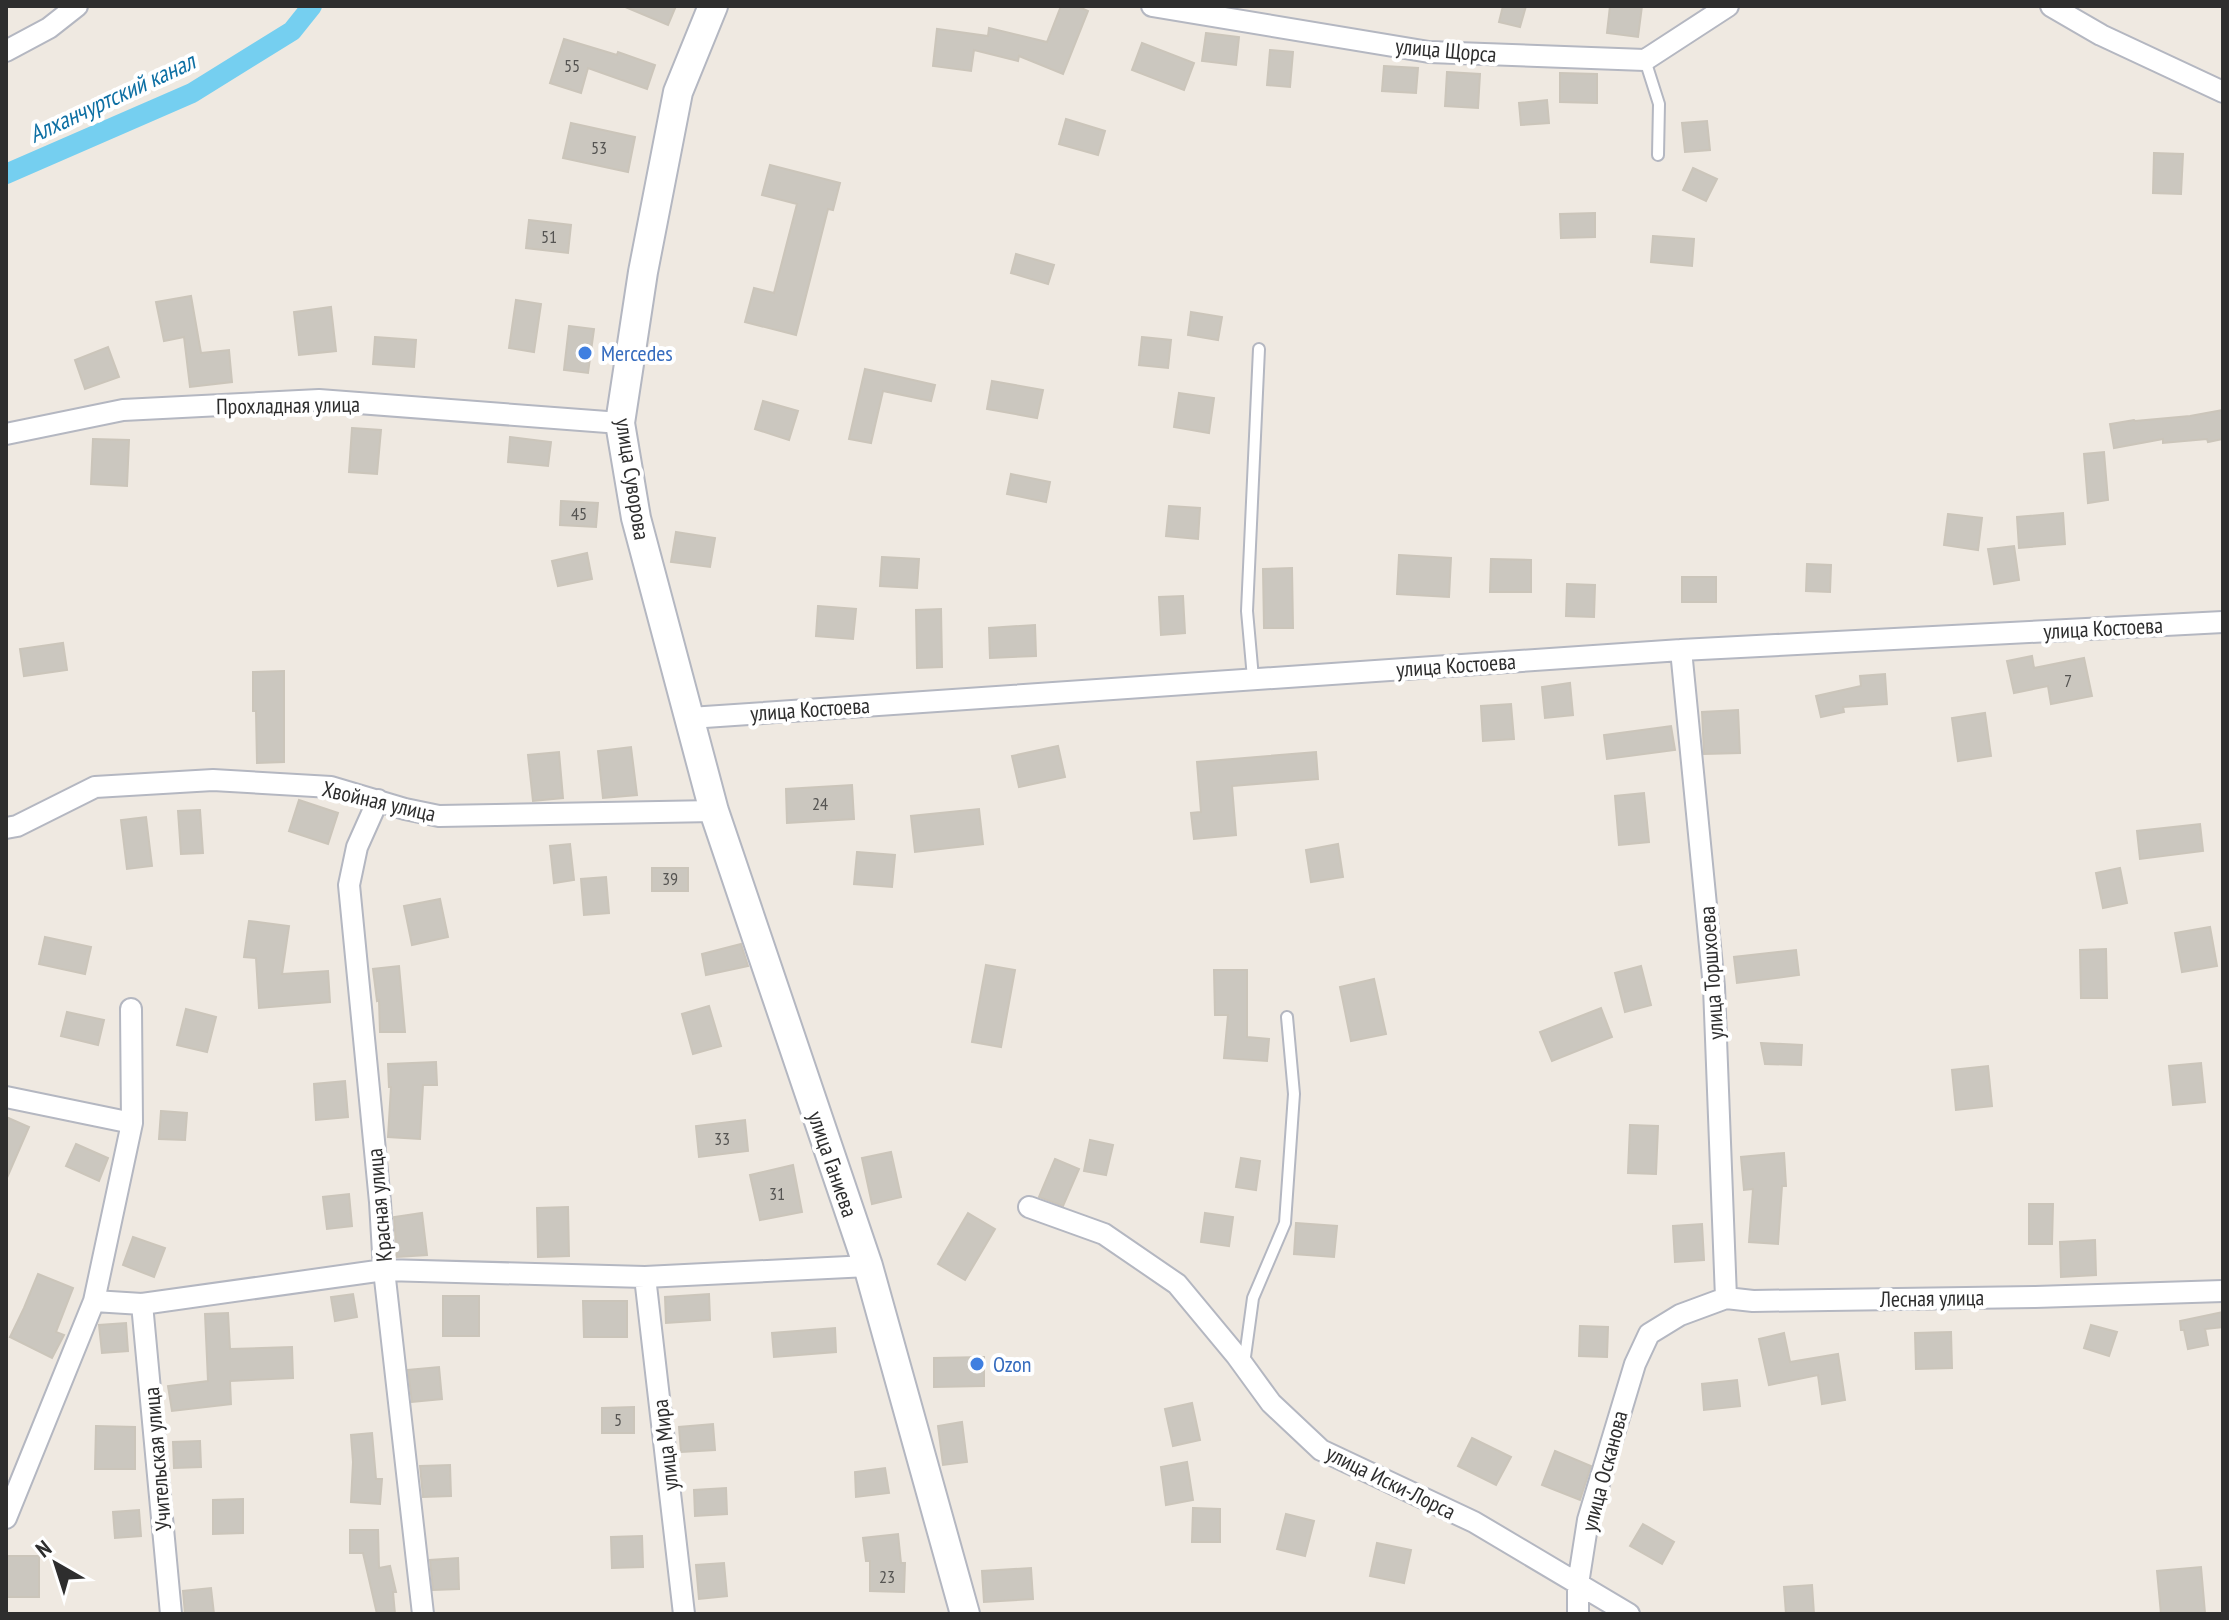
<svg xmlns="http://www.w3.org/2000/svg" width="2229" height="1620" font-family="'PT Sans Narrow',sans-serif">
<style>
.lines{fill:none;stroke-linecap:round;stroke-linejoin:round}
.canal{stroke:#75cff0;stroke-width:20}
.building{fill:#cbc7bf;stroke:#cbc5ba;stroke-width:2}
.lane-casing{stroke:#b4b7c1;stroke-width:14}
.street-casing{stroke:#b4b7c1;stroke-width:24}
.secondary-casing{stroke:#b4b7c1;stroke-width:32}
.lane{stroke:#fff;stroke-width:10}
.street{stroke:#fff;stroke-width:20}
.secondary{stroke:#fff;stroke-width:28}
.shop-dot{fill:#3f7fe0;stroke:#fff;stroke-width:3}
.labels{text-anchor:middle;stroke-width:8;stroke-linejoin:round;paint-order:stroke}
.number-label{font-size:18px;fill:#555452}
.street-label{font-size:22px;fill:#2e2e2e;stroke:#fff}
.shop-label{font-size:22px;fill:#366cbe;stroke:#fff;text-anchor:start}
.water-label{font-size:24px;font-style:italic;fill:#0d6fa3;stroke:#fff}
</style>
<rect width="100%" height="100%" fill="#efe9e1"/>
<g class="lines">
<path class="canal" d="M6,174L192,93L292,31L312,6"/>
</g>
<path class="building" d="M623,6H676L668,25Z
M1061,6H1077L1088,11L1063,74L1019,56L1018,61L974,50L971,71L933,66L937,29L988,36L989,28L1047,42Z
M1503,6H1526L1520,27L1499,22Z
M1610,6H1642L1638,37L1607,33Z
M1206,33L1239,37L1236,65L1202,61Z
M564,39L617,55L618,52L655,65L647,89L588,68L581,93L550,83Z
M1142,43L1194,63L1184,90L1132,70Z
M1270,50L1293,52L1290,87L1267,85Z
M1384,66L1418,68L1416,93L1382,91Z
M1447,72L1480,74L1478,108L1445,106Z
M1560,73L1597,74V103L1560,102Z
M1547,100L1549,123L1521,125L1519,103Z
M1066,119L1105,131L1098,155L1059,144Z
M1707,121L1710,150L1685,152L1682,123Z
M571,123L635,137L628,172L563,158Z
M2154,153L2183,154L2181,194L2153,193Z
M770,165L840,183L833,210L828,209L796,335L745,322L754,288L774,293L797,204L762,195Z
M1693,168L1717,179L1706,201L1683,190Z
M1595,213V237L1561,238L1560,214Z
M529,220L571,225L568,253L526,248Z
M1653,236L1694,239L1692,266L1651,262Z
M1016,254L1054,265L1048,284L1011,273Z
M191,296L201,353L229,350L232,382L190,387L184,337L164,341L156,302Z
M516,300L541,304L534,352L509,348Z
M331,307L336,351L299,355L294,312Z
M1191,312L1222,317L1218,340L1188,335Z
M569,326L594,329L588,373L564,370Z
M375,337L416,340L414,367L373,364Z
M1142,337L1171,340L1168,368L1139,365Z
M108,347L119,377L85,389L75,360Z
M865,369L935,385L931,401L883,391L871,443L849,439Z
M992,381L1043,390L1037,418L987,409Z
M1179,393L1214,398L1209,433L1174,427Z
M763,401L798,411L789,440L755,429Z
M2223,410V439L2208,442L2207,439L2163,443V439L2114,448L2110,424L2134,420L2135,421L2190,416Z
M352,428L381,430L377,474L349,472Z
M510,437L551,442L548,466L508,462Z
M93,439L129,440L127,486L91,484Z
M2104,452L2108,500L2088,503L2084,454Z
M1011,474L1050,482L1046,502L1007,494Z
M561,501L598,503L596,527L560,525Z
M1169,506L1200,508L1198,539L1166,536Z
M2063,513L2065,544L2019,548L2017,517Z
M1948,514L1982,518L1978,550L1944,545Z
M676,532L715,538L710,567L671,562Z
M2014,546L2019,580L1994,584L1988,549Z
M587,553L592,579L558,586L552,561Z
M1399,555L1451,558L1449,597L1397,594Z
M882,557L919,559L917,588L880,586Z
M1491,559L1531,560V592H1490Z
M1807,564L1831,565L1830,592L1806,591Z
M1292,568L1293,628H1264L1263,569Z
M1682,577H1716V602H1682Z
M1567,584L1595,585L1594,617L1566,616Z
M1183,596L1185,633L1161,635L1159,597Z
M818,606L856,609L853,639L816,636Z
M941,609L942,667L917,668L916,610Z
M1035,625L1036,656L990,658L989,628Z
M63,643L67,670L24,676L20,649Z
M2032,656L2034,668L2084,658L2092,696L2051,704L2048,686L2014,693L2007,661Z
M284,671V762L257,763L256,711H253V672Z
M1885,674L1887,704L1843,707L1844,712L1821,717L1816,696L1861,686L1860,676Z
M1570,683L1573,715L1545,718L1542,687Z
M1511,704L1514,739L1483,741L1481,706Z
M1738,710L1740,753L1704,754L1702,712Z
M1985,713L1991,756L1958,761L1952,718Z
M1671,726L1675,750L1607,759L1604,735Z
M1058,746L1065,777L1019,787L1012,756Z
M631,747L637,795L603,798L598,751Z
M559,752L563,798L533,801L528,755Z
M1316,752L1318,779L1232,786L1236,835L1194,839L1191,813L1201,812L1197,762Z
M852,785L854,819L787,823L786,789Z
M1644,793L1649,842L1619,845L1615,796Z
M299,800L338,813L328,844L289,831Z
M979,809L983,844L915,852L911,816Z
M200,810L203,853L181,854L178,811Z
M146,817L152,866L127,869L121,820Z
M2200,824L2203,851L2140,859L2137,831Z
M570,844L574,880L554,883L550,846Z
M1338,844L1343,877L1311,882L1306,850Z
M857,852L895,855L892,887L854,884Z
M652,868H688V891H652Z
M2120,868L2127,903L2103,908L2096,873Z
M606,877L609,913L584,915L581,879Z
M440,899L448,937L412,945L404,906Z
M249,921L289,926L282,974L328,971L330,1002L259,1008L256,958L244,957Z
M2210,927L2217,966L2182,972L2175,933Z
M45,937L91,947L85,974L39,964Z
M741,944L748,966L706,975L702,954Z
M2106,949L2107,998H2081L2080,950Z
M1796,950L1799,975L1737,983L1734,957Z
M986,965L1015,970L1001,1047L972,1042Z
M399,966L405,1032H380L379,1000L377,1001L373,969Z
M1641,966L1651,1005L1625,1012L1615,973Z
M1214,970H1247V1037L1269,1039L1267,1061L1224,1058L1228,1015H1215Z
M1374,979L1386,1034L1351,1041L1340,987Z
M709,1006L721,1046L693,1054L682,1014Z
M1601,1008L1612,1037L1552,1061L1540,1032Z
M186,1009L216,1017L207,1052L177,1045Z
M67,1012L104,1020L98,1045L61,1036Z
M1761,1043L1802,1045L1801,1065L1765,1064Z
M436,1062L437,1085H423L420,1139L388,1137L391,1087H389L388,1064Z
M2201,1063L2205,1102L2173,1105L2169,1066Z
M1988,1066L1992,1106L1956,1110L1952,1070Z
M345,1081L348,1117L316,1120L314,1084Z
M161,1111L187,1113L185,1140L159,1139Z
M6,1117L29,1127L6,1180Z
M745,1120L748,1151L699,1157L696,1126Z
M1630,1125L1658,1126L1656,1174L1628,1173Z
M1090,1140L1113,1145L1106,1175L1084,1171Z
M76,1144L108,1158L99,1181L66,1166Z
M891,1152L901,1197L872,1204L862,1158Z
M1784,1153L1786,1186H1782L1778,1244L1749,1242L1753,1189L1744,1190L1741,1157Z
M1241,1158L1260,1161L1256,1190L1236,1187Z
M1055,1159L1079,1169L1063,1206L1039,1197Z
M793,1165L802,1212L760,1220L750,1175Z
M349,1194L352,1226L327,1229L323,1197Z
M2029,1204H2053L2052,1244H2029Z
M568,1207L569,1256L538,1257L537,1208Z
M422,1213L427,1255L397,1257L394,1217Z
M968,1213L995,1229L965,1280L938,1264Z
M1205,1213L1233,1217L1229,1246L1201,1242Z
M1296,1223L1337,1226L1334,1257L1294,1254Z
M1702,1224L1704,1260L1675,1262L1673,1226Z
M133,1237L165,1248L154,1277L123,1265Z
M2095,1240L2096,1275L2061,1277L2060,1242Z
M38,1274L73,1288L56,1332L64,1335L52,1358L10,1337L24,1308Z
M353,1294L357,1317L335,1321L331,1297Z
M709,1294L710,1320L666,1323L665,1297Z
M443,1296H479V1336H443Z
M583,1301H627V1337H584Z
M2223,1312V1327L2205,1329L2208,1345L2188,1349L2184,1330H2181L2180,1321Z
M228,1313L230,1349L292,1347L293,1378L230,1381L231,1404L172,1411L168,1386L208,1381L205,1314Z
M126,1323L128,1351L102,1353L99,1325Z
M2091,1325L2117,1332L2109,1356L2084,1348Z
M1580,1326L1608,1327L1607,1357L1579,1356Z
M835,1328L836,1352L774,1357L772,1333Z
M1951,1332L1952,1368L1916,1369L1915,1333Z
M1784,1333L1790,1362L1838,1354L1845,1400L1822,1404L1818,1375L1769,1385L1759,1339Z
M984,1357V1386L934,1387V1358Z
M439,1367L442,1399L412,1402L408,1370Z
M1737,1380L1740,1406L1704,1410L1702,1384Z
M1192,1403L1200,1440L1173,1446L1165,1409Z
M634,1407V1433H602V1408Z
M962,1422L967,1462L943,1465L938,1426Z
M713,1424L715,1450L681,1452L679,1427Z
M96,1426L135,1427V1469H95Z
M372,1433L376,1479H382L380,1504L351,1502L353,1462L351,1435Z
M1472,1438L1511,1457L1496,1485L1458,1466Z
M200,1441L201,1467L174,1468L173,1442Z
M1555,1451L1591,1466L1580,1500L1542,1485Z
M1187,1462L1193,1500L1166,1505L1161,1467Z
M450,1465L451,1496L423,1497L420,1466Z
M885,1468L889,1493L856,1497L855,1472Z
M726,1488L727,1514L695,1516L694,1490Z
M243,1499V1533L213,1534V1500Z
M1193,1508L1220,1509V1542H1192Z
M139,1510L141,1536L115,1538L113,1512Z
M1286,1514L1314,1521L1305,1556L1277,1549Z
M1643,1524L1674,1542L1662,1564L1630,1546Z
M350,1530H378L379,1568L390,1566L396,1592H393L395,1614H377L363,1553H350Z
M898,1534L901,1563H905L904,1592L870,1591V1561H866L863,1538Z
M642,1536L643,1567L612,1568L611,1537Z
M1377,1543L1411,1550L1404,1583L1370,1576Z
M6,1556H39V1597H6Z
M458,1558L459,1589L433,1590L430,1560Z
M724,1563L727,1596L699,1599L696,1565Z
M2201,1567L2205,1613L2161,1614L2157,1571Z
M1031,1568L1033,1599L984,1602L982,1571Z
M1812,1585L1814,1614H1786L1784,1587Z
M211,1588L214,1614H185L183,1591Z"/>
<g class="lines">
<defs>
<path id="lane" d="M1645,60L1659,104L1658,155
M1253,678L1247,611L1259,349
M1244,1364L1253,1298L1285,1223L1294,1094L1287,1017"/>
<path id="street" d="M1152,6L1429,52L1645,60L1728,6
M2051,6L2101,35L2223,92
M6,51L49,28L77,6
M6,434L123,410L319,400L620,423
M1681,650L1714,987L1726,1298
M690,718L1681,650L2223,622
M378,800L357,847L349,885L380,1202L384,1270L423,1614
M6,828L17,826L95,787L213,780L331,787L405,809L439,816L714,811
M6,1097L132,1123
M1029,1207L1104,1234L1177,1284L1236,1355L1271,1403L1321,1450L1474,1522L1629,1614
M645,1277L684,1614
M94,1301L142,1304L384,1270L645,1277L868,1266
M142,1304L171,1614
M6,1518L94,1301L132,1123L131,1009
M1578,1614V1584L1588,1520L1635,1364L1649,1334L1680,1315L1726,1298L1753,1301L2035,1297L2223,1291"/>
<path id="secondary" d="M713,6L678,92L643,272L620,423L636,518L714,811L868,1266L965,1614"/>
</defs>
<use href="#lane" class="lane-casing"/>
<use href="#street" class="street-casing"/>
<use href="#secondary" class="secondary-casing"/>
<use href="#lane" class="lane"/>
<use href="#street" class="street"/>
<use href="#secondary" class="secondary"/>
</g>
<g class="shop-dot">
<circle cx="585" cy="353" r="8"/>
<circle cx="977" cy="1364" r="8"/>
</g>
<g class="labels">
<g class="number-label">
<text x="572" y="72">55</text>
<text x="599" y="154">53</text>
<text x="549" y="243">51</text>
<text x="579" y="520">45</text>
<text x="2068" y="687">7</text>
<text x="820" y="810">24</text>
<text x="670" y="885">39</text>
<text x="722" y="1145">33</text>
<text x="777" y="1200">31</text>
<text x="618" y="1426">5</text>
<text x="887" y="1583">23</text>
</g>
<g class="street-label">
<text transform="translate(1446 50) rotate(5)" y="8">улица Щорса</text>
<text transform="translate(288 405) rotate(-1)" y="8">Прохладная улица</text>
<text transform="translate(633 479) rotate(81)" y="8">улица Суворова</text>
<text transform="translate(2103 628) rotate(-3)" y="8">улица Костоева</text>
<text transform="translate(1456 665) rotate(-4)" y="8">улица Костоева</text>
<text transform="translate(810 709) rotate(-4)" y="8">улица Костоева</text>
<text transform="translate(379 801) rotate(13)" y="8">Хвойная улица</text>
<text transform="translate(1711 973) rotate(-94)" y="8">улица Торшхоева</text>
<text transform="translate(833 1164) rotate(71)" y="8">улица Ганиева</text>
<text transform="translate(379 1205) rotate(-95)" y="8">Красная улица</text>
<text transform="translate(1932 1298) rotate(-1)" y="8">Лесная улица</text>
<text transform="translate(665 1445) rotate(-97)" y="8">улица Мира</text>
<text transform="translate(157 1459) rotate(-95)" y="8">Учительская улица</text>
<text transform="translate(1604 1471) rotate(-75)" y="8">улица Осканова</text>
<text transform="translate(1391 1482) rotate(26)" y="8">улица Иски-Лорса</text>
</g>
<g class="shop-label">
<text x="601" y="361">Mercedes</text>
<text x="993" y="1372">Ozon</text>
</g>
<g class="water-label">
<text transform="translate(112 98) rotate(-25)" y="8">Алханчуртский канал</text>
</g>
</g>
<rect width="2229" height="1620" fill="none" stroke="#2e2e2e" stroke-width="16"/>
<g transform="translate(56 1564) rotate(321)" stroke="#ffffff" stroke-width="6" paint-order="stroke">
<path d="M0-6L14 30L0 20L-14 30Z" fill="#2e2e2e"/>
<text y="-12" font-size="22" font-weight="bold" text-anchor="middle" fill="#2e2e2e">N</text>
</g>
</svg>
